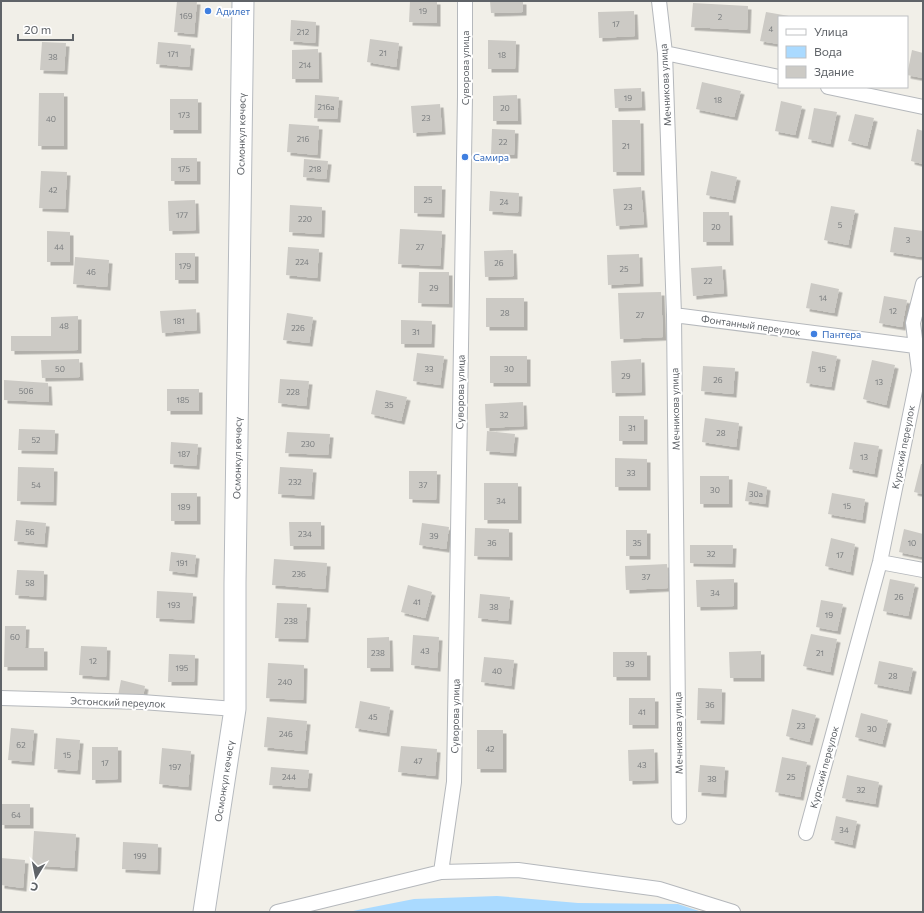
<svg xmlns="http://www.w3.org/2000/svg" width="924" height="913" font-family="Commissioner,sans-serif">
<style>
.water{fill:#aadaff}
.building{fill:#cccac5;filter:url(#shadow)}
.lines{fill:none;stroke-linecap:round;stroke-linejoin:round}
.street-casing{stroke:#b5b8bc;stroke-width:16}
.secondary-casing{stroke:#b6babf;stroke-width:23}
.street{stroke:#fff;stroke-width:14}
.secondary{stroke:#fff;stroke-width:21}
.shop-dot{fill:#3f7fe0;stroke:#fff;stroke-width:1.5}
.labels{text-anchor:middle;stroke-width:4;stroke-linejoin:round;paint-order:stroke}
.number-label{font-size:8px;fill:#7a7d7f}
.shop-label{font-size:10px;fill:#366cbe;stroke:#fff;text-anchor:start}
.street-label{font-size:10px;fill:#5f6368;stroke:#fff}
</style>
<defs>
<filter id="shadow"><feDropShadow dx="3.5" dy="3.5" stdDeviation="0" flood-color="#0004"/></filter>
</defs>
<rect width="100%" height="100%" fill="#f1efe8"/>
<path class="water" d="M497,896L578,903L678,904L702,912H348L414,899Z"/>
<path class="building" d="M177,1H197L194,34L174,32Z
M410,1H437V23L409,22Z
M490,1H523V12L491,13Z
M693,3L748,6L747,30L691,27Z
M634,11L635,36L599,38L598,12Z
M766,12L789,16L779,17V44L760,41Z
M291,20L316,22L315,43L290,41Z
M370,39L399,43L396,67L367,62Z
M488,40L516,41L515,69H488Z
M42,42L66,43L64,71L40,70Z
M158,42L191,45L189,67L156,64Z
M318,49L319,79H292V50Z
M912,50L923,53V78L907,75Z
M702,82L741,91L734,117L696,109Z
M641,88L642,107L615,108L614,89Z
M39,93H64V146H38Z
M315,95L339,97L337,119L314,118Z
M517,95L518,121H493V96Z
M170,99H198V130H170Z
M781,101L802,106L795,135L775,131Z
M440,104L442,131L413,133L411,106Z
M814,108L837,112L830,144L808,139Z
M855,114L874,118L867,146L848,141Z
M612,120H640L641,172H613Z
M289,124L319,126L317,155L287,152Z
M492,129L515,130L514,155H491Z
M917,129L923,131V164L911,161Z
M171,158H197V181H171Z
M304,159L328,161L326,179L303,177Z
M41,171L67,172L65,209L39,208Z
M711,171L737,177L732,200L706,195Z
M414,186H442L441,214L414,213Z
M641,187L644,224L616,226L613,189Z
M490,191L519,193L518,213L489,211Z
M195,200L196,230L169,231L168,201Z
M290,205L322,207L321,234L289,232Z
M831,206L855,210L848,245L824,240Z
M703,212H729L730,242H703Z
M894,227L923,231L922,257L890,252Z
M400,229L442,231L440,266L398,264Z
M47,231L70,232V262H47Z
M288,247L319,249L317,278L286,275Z
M513,250L514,276L485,277L484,251Z
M175,253H195V280H175Z
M639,254L640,283L608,285L607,255Z
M75,257L109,260L107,287L73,284Z
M722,266L724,293L693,296L691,268Z
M419,272H449V304L418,303Z
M811,283L839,289L834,313L806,308Z
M661,292L663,337L620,339L618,293Z
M884,296L907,300L902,327L879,323Z
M486,298H524V327H486Z
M196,309L197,330L162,333L160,311Z
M287,313L313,317L309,343L283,340Z
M78,316V350L11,351V336H51V317Z
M401,320L432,321L431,344H401Z
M812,351L837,356L831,387L806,383Z
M417,353L444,356L440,385L413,381Z
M490,356H527V383H490Z
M79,359L80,377L42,378L41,360Z
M641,359L642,392L612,393L611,361Z
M872,360L895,365L886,405L863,399Z
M703,366L735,368L733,394L701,391Z
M280,379L309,381L306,406L278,403Z
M4,380L48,383L49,402L4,400Z
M167,389H199V411H167Z
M376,390L407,397L401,421L371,414Z
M523,402L524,426L486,428L485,404Z
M619,416H644V441H619Z
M705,418L739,423L736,447L702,442Z
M19,429L55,430L54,451L18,450Z
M487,431L515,434L513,453L486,451Z
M287,432L330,434L328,455L285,453Z
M171,442L198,444L196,466L170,464Z
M854,442L879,446L874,474L849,469Z
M615,458L647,459V487H615Z
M921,464H923V494L914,492Z
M18,467L54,468L53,502L17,501Z
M280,467L313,469L311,496L278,494Z
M409,471H437L436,500L409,499Z
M700,476H729V504H700Z
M748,482L767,487L765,504L745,501Z
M484,483H518V520H484Z
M171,493H197V521H171Z
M832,493L865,499L862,520L828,514Z
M16,520L46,523L44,544L14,541Z
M289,522H321V546H290Z
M422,523L449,527L446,549L419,545Z
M475,528L509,529V557L474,556Z
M904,529L923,534V557L899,552Z
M626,530H647V556H626Z
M831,538L855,544L850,572L825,566Z
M690,545H733L732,564L690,563Z
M171,552L196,555L194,574L169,571Z
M274,559L327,563L325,589L272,585Z
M667,564L668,588L626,590L625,566Z
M17,570L44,571L43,597L15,595Z
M734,579V606L697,607L696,580Z
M890,579L915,584L908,616L883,611Z
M408,585L432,592L425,618L401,612Z
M157,591L193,593L191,620L156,618Z
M480,594L510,597L508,621L478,618Z
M821,600L843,604L837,631L816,627Z
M277,603L307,604L305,639L275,638Z
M5,626H26L25,648H44V667H4Z
M811,634L837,639L830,672L803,666Z
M413,635L439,637L437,668L411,665Z
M389,637L390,668H367V638Z
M81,646L107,647L106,677L79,675Z
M761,651V678H730L729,652Z
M613,652H647V677H613Z
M169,654L195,655L194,682H168Z
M484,657L514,660L511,686L481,682Z
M879,661L913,668L908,691L874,684Z
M268,663L304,665L303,700L266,698Z
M121,680L145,686L142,702L118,696Z
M698,688L722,689L721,721L697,720Z
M629,698H655V725H629Z
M360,701L390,707L386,733L355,728Z
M792,709L816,715L809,742L786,736Z
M861,713L888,720L882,744L855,737Z
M267,717L307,721L304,751L264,747Z
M11,728L34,730L31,762L8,760Z
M477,730H503V769H477Z
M56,738L80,740L77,771L54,769Z
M401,746L437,749L435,776L398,772Z
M92,747H118V779L92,780Z
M162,748L191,751L188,787L159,784Z
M654,749L655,780L629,781L628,750Z
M782,757L807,762L800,797L775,792Z
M700,765L725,767L723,794L698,792Z
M271,767L309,770L307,788L269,785Z
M847,775L879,782L875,804L842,798Z
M1,804H30V825H1Z
M836,816L857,821L852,845L831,840Z
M34,831L76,834L74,868L32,865Z
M123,842L158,844L157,871L122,869Z
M1,858L25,860L23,888L1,885Z"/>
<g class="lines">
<defs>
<path id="street" d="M659,1L665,53L674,315L679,817
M665,53L779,77
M828,87L923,107
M674,315L923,347
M880,562L923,570
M1,698L142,702L235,709
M806,833L880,562L919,371L913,323L923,284
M441,872L454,782L465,97V1
M277,912L441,872L518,870L659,889L733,912"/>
<path id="secondary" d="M204,912L235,709V583L243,1"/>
</defs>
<use href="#street" class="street-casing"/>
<use href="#secondary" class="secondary-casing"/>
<use href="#street" class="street"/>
<use href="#secondary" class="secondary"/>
</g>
<g class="shop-dot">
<circle cx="208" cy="11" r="4"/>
<circle cx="465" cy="157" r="4"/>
<circle cx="814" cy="334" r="4"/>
</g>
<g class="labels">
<g class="number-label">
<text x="423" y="14">19</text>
<text x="186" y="19">169</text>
<text x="720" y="20">2</text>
<text x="616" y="27">17</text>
<text x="771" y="32">4</text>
<text x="303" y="35">212</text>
<text x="383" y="56">21</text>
<text x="173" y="57">171</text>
<text x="502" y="58">18</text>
<text x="53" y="60">38</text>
<text x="305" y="68">214</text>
<text x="628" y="101">19</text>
<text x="718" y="103">18</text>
<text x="326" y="110">216а</text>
<text x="505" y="111">20</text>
<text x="184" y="118">173</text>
<text x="426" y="121">23</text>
<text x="51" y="122">40</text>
<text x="303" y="142">216</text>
<text x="503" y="145">22</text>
<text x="626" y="149">21</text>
<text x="184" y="172">175</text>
<text x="315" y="172">218</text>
<text x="53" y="193">42</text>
<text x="428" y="203">25</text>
<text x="504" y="205">24</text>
<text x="628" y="210">23</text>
<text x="182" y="218">177</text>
<text x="305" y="222">220</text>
<text x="840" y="228">5</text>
<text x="716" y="230">20</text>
<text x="908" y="243">3</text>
<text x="59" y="250">44</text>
<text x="420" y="250">27</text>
<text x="302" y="265">224</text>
<text x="499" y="266">26</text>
<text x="185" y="269">179</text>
<text x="624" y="272">25</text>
<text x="91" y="275">46</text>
<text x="708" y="284">22</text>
<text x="434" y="291">29</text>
<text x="823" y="301">14</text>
<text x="893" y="314">12</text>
<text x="505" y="316">28</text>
<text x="640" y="318">27</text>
<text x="179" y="324">181</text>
<text x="64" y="329">48</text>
<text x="298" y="331">226</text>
<text x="416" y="335">31</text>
<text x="60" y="372">50</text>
<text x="429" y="372">33</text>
<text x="509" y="372">30</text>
<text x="822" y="372">15</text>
<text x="626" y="379">29</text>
<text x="718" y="383">26</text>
<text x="879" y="385">13</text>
<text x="26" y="394">50б</text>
<text x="293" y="395">228</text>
<text x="183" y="403">185</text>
<text x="389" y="408">35</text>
<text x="504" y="418">32</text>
<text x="632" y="431">31</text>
<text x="721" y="436">28</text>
<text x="36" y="443">52</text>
<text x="308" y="447">230</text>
<text x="184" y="457">187</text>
<text x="864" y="460">13</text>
<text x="631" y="476">33</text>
<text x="295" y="485">232</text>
<text x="36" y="488">54</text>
<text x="423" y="488">37</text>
<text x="715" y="493">30</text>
<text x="756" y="497">30а</text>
<text x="501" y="504">34</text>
<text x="847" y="509">15</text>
<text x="184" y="510">189</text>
<text x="30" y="535">56</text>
<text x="305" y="537">234</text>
<text x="434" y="539">39</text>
<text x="492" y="546">36</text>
<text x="637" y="546">35</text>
<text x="912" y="546">10</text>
<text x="711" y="557">32</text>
<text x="840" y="558">17</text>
<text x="182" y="566">191</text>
<text x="299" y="577">236</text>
<text x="646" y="580">37</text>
<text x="30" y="586">58</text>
<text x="715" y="596">34</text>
<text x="899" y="600">26</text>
<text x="417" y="605">41</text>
<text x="174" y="608">193</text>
<text x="494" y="610">38</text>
<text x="829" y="618">19</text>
<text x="291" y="624">238</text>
<text x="15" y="640">60</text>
<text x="425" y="654">43</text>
<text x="378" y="656">238</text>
<text x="820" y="656">21</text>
<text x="93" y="664">12</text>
<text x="630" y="667">39</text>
<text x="182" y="671">195</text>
<text x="497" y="674">40</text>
<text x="893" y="679">28</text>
<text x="285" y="685">240</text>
<text x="710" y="708">36</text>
<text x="642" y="715">41</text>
<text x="373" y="720">45</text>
<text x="801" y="729">23</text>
<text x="872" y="732">30</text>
<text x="286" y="737">246</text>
<text x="21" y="748">62</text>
<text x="490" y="752">42</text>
<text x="67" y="758">15</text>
<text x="418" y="764">47</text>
<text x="105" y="766">17</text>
<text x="642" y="768">43</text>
<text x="175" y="770">197</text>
<text x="289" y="780">244</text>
<text x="791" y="780">25</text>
<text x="712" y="782">38</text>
<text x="861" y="793">32</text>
<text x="16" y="818">64</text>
<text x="844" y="833">34</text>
<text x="140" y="859">199</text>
</g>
<g class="shop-label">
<text x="216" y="15">Адилет</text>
<text x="473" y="161">Самира</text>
<text x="822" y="338">Пантера</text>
</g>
<g class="street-label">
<text transform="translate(465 68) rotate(-90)" y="4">Суворова улица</text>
<text transform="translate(665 85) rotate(-93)" y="4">Мечникова улица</text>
<text transform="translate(241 134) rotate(-89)" y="4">Осмонкул көчөсү</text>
<text transform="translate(751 325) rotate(8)" y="4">Фонтанный переулок</text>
<text transform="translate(460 392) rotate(-89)" y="4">Суворова улица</text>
<text transform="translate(675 409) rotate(-91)" y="4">Мечникова улица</text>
<text transform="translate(903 447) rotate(-79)" y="4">Курский переулок</text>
<text transform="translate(237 458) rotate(-89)" y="4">Осмонкул көчөсү</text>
<text transform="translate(118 702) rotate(2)" y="4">Эстонский переулок</text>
<text transform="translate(455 716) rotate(-89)" y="4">Суворова улица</text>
<text transform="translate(678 733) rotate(-91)" y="4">Мечникова улица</text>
<text transform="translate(824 767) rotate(-75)" y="4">Курский переулок</text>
<text transform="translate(224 781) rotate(-81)" y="4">Осмонкул көчөсү</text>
</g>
</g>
<rect width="924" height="913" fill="none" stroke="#5f6368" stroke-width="4"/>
<rect x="778" y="16" width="130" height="72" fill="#ffffff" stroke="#bfc1c3"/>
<rect x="786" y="29" width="20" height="6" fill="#ffffff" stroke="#bfc1c3"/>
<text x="814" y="36" font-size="12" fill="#5f6368">Улица</text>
<rect x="786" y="46" width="20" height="12" fill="#aadaff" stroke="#bfc1c3"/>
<text x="814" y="56" font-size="12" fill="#5f6368">Вода</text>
<rect x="786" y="66" width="20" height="12" fill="#cccac5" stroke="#bfc1c3"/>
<text x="814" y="76" font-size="12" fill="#5f6368">Здание</text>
<g transform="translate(36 877) rotate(190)" stroke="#ffffff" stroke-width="3" paint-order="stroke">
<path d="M0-3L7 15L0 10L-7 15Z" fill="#5f6368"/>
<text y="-6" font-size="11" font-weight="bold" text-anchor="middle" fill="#5f6368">С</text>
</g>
<path d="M18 34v6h55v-6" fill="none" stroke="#5f6368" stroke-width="2"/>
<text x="24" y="34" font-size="12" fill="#5f6368" stroke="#ffffff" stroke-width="3" paint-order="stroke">20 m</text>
</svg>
